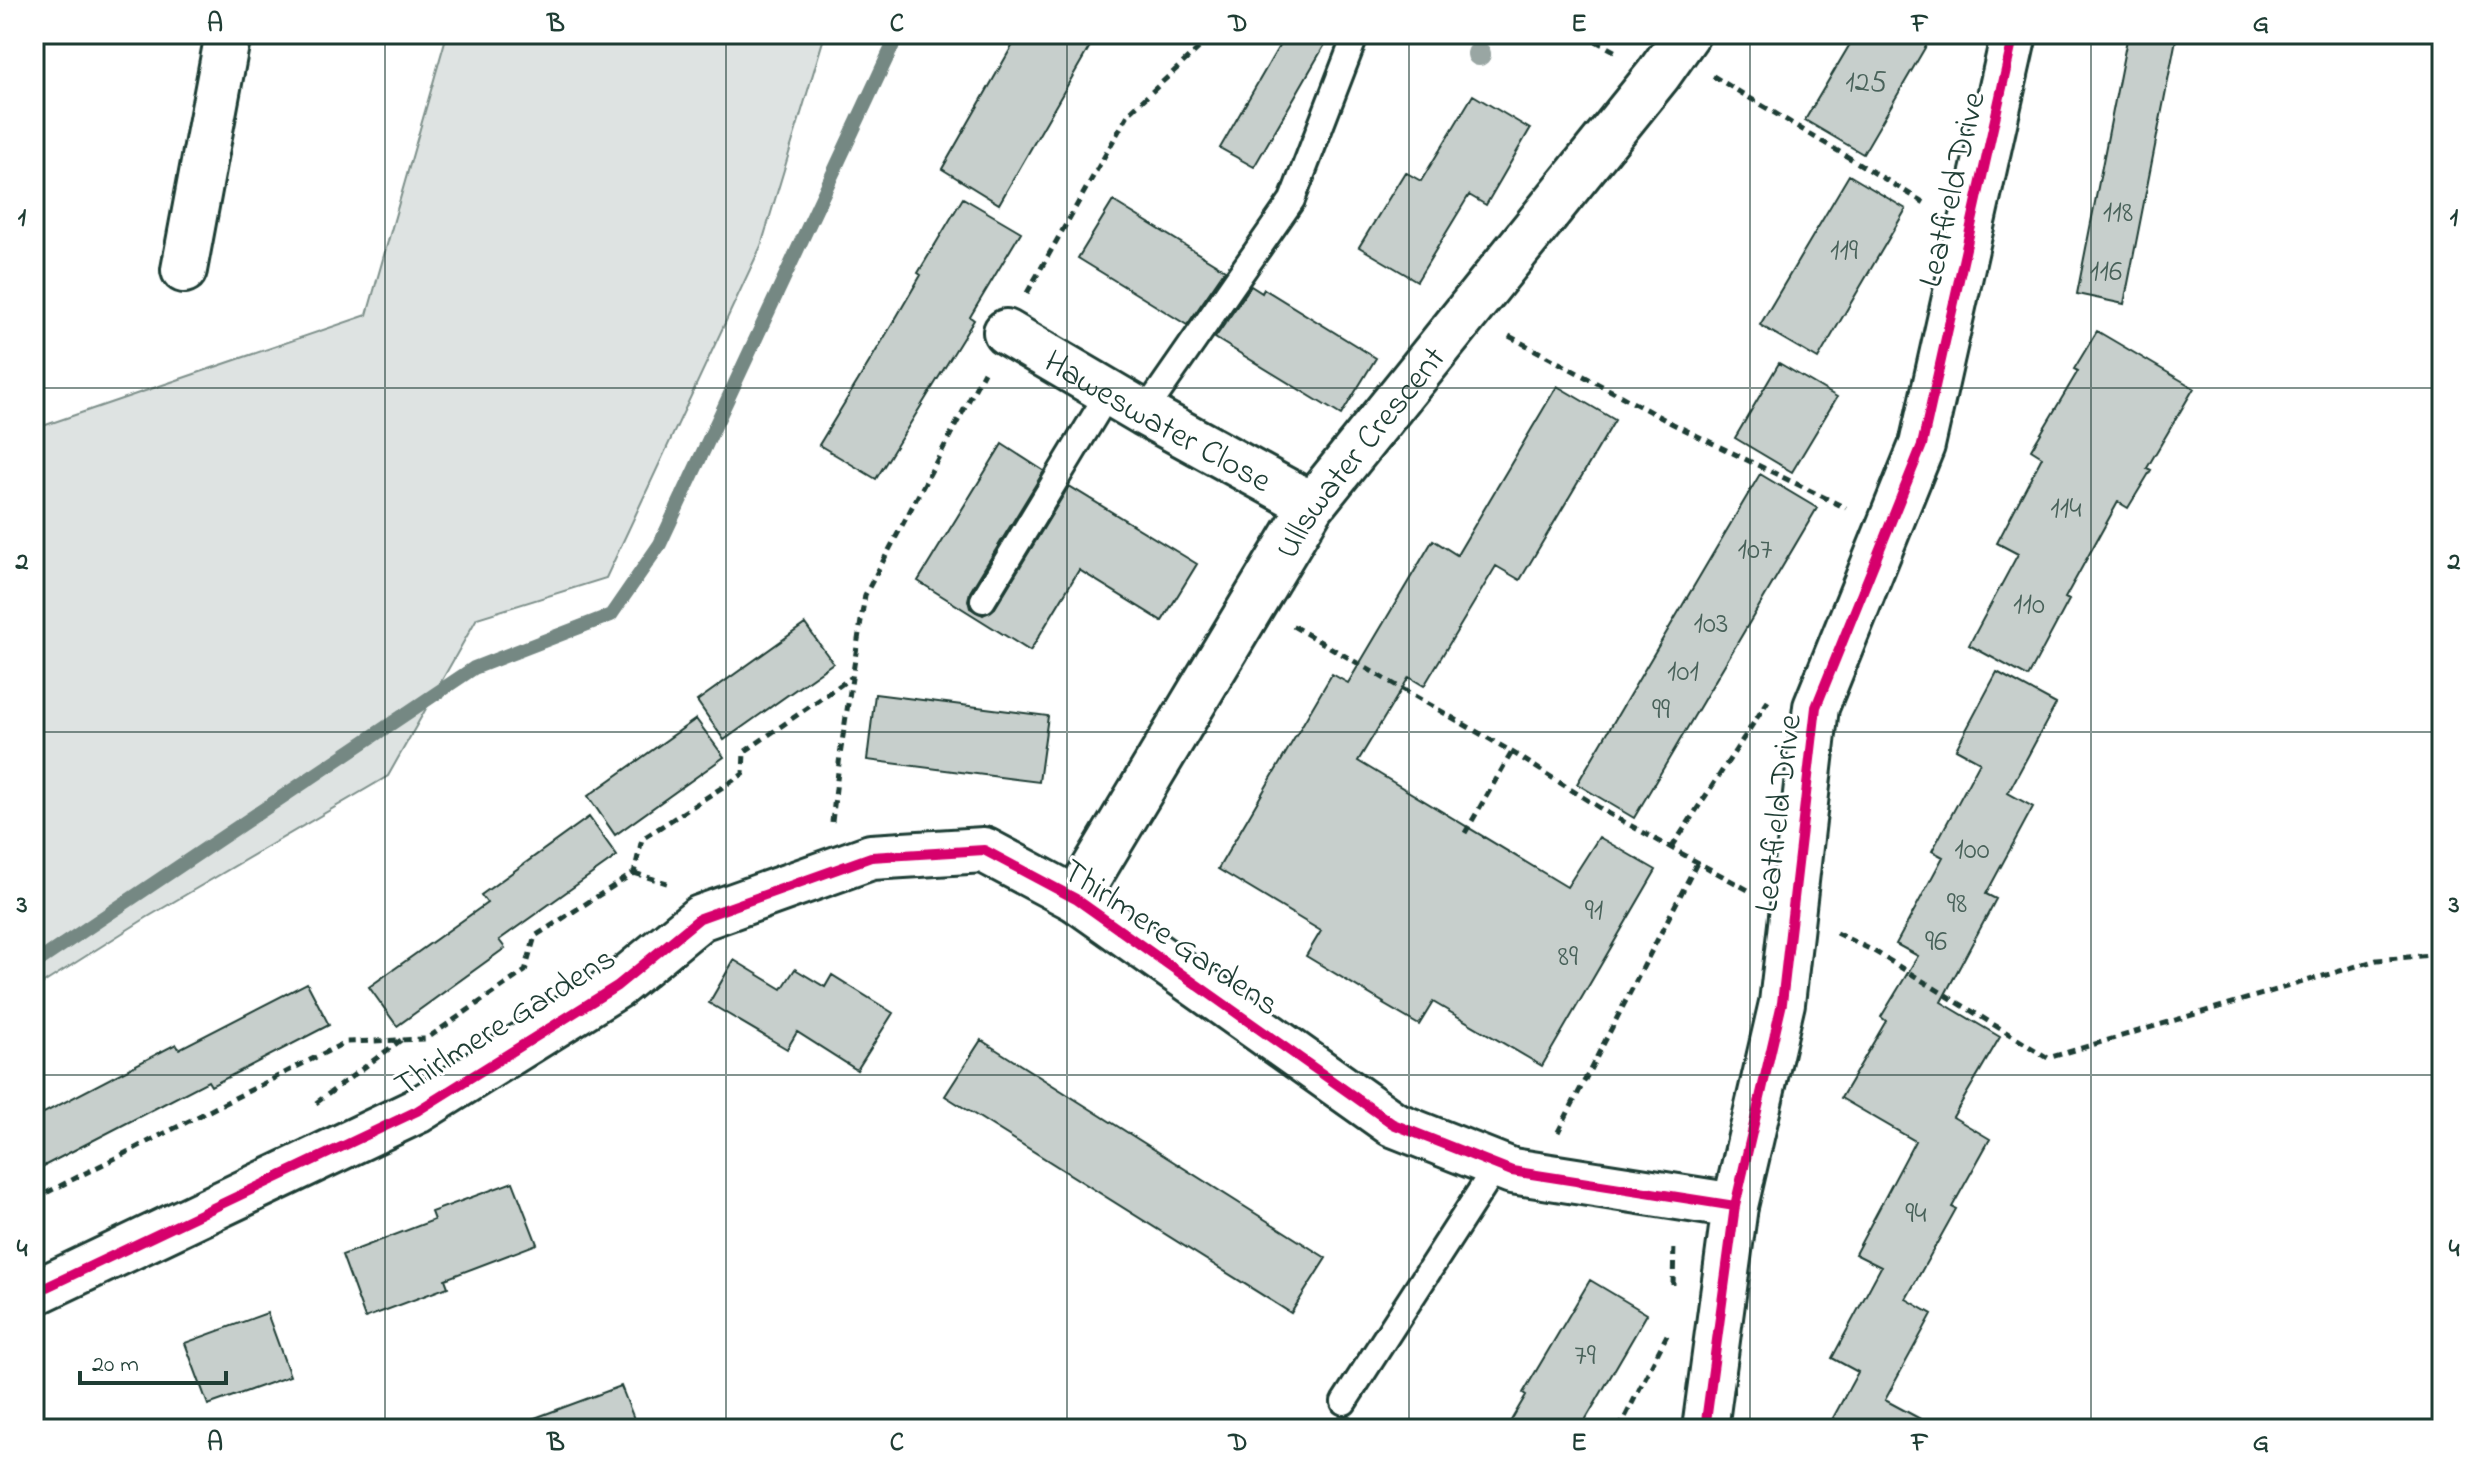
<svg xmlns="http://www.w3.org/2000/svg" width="2476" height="1463" font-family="'Indie Flower',sans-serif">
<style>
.green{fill:#dee3e2;stroke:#7e908b;stroke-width:2}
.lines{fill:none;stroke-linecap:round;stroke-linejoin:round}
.stream{stroke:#758883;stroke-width:14}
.building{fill:#c7cfcc;stroke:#1f3d34;stroke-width:2}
.service-casing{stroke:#1f3d34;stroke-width:30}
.minor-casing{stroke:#1f3d34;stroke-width:50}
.path{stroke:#1f3d34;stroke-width:5;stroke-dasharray:8 6;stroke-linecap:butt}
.service{stroke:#fff;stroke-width:24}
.minor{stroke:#fff;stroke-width:44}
.cycleway-casing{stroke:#fff;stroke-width:15}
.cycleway{stroke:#d6006c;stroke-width:10}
.tree{fill:#99a6a3}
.grid{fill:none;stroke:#1f3d34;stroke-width:2;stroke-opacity:0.55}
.labels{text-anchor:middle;stroke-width:6;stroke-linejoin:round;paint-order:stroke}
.number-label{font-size:30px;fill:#49625a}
.street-label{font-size:34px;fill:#1f3d34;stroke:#fff}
.neatline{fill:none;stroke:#1f3d34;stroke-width:3}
.grid-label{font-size:26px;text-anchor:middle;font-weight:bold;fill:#1f3d34}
</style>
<rect width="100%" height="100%" fill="#fff"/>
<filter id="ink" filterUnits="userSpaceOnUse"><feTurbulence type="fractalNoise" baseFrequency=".0125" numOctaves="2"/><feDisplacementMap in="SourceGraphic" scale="16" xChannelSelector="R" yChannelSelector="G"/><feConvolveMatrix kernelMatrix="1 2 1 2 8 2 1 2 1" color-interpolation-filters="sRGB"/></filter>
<g filter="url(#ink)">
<path class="green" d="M447,34H825L761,246L606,578L477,618L388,776L146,918L34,989V429L367,315Z"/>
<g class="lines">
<path class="stream" d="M34,964L474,668L611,615L660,544L898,34"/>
</g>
<path class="building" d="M1019,34H1097L999,204L942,169Z
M1286,34H1331L1254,167L1220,148Z
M1856,34H1933L1863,154L1805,120Z
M2128,34H2177L2124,304L2077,294Z
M1473,95L1530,129L1486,205L1469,195L1417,281L1359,247L1405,172L1421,181Z
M1849,175L1906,209L1818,359L1760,325Z
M963,198L1021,232L970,317L974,320L876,479L819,445L893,323L921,275L918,273Z
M1113,201L1225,270L1187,325L1078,258Z
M1251,286L1262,293L1264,289L1376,358L1341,415L1215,338Z
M2097,331L2194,388L2147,468L2151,470L2128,508L2118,502L2065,598L2069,600L2028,677L1969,645L2018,554L1997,543L2042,457L2031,450L2078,371L2074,369Z
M1779,363L1837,397L1792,472L1735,438Z
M1557,386L1615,420L1520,580L1496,566L1424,686L1409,677L1358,761L1567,887L1599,837L1656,870L1542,1066L1433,1002L1419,1025L1383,1004L1384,1003L1306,956L1321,931L1218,869L1332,674L1348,683L1433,540L1457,555Z
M1002,444L1044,471L970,592L968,600L970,608L983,615L995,608L1069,486L1197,564L1162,621L1079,570L1030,651L918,581Z
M1760,474L1817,508L1634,818L1577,784Z
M805,624L833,663L724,740L697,701Z
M1997,672L2056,704L2008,793L2033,807L1986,894L1996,899L1941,1002L2000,1037L1953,1117L1990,1139L1952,1207L1956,1209L1906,1299L1932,1314L1885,1400L1939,1429H1827L1858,1372L1832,1358L1881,1267L1855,1254L1915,1141L1841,1098L1886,1021L1881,1017L1918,956L1896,944L1943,857L1932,851L1980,762L1956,749Z
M875,694L1048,716L1039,782L867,760Z
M696,719L724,757L615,835L588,796Z
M589,817L617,856L499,940L505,948L397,1026L369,987L487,903L481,895Z
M734,960L782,989L795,969L825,987L832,975L893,1013L857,1070L797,1032L787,1049L709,1003Z
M307,983L329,1025L211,1086L208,1081L34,1171V1118L176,1044L179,1049Z
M981,1040L1326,1258L1291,1313L945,1096Z
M513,1182L537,1244L445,1279L448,1287L365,1318L342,1255L434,1220L431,1212Z
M1590,1280L1647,1314L1580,1429H1506L1526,1395L1523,1393Z
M267,1313L290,1376L208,1405L185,1343Z
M621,1386L638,1429H517L516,1425Z"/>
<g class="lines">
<defs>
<path id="service" d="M1144,413L1292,200L1356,34
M983,600L1109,392
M1344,1402L1497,1165"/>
<g id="minor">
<path d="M184,270L228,34"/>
<path id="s1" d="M1006,332L1144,413L1312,505"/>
<path id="s2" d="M1076,899L1312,505L1658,75L1687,34"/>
<path d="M34,1293L417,1111L617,986L700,918L871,857L984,850L1076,899L1393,1124L1512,1171L1735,1206"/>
<path d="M1705,1429L1735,1206L1782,1003L1816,707L1922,445L2014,34"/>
</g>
</defs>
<use href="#service" class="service-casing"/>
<use href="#minor" class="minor-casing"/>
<path class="path" d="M1583,34L1618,53
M1713,76L1928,205
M1027,293L1129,113L1214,34
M1509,336L1673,424L1846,508
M1293,626L1512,752L1606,812L1748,890
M832,822L840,755L865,595L984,372
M1465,833L1512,752
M1672,847L1768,701
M634,873L667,883
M1836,933L1874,951L2048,1058L2377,960L2442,954
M316,1103L401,1040
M1558,1132L1697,863
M34,1199L346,1042L426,1039L525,971L535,936L634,873L642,839L743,774L744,752L852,677
M1673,1285L1674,1243
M1619,1429L1667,1335"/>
<use href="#service" class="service"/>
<use href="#minor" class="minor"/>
<defs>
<path id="cycleway" d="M34,1293L417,1111L617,986L700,918L871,857L984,850L1076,899L1393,1124L1512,1171L1735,1206
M1705,1429L1735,1206L1782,1003L1816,707L1922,445L2014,34"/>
</defs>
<use href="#cycleway" class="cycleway-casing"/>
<use href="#cycleway" class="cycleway"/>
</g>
<circle class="tree" cx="1479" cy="54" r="12"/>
</g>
<path class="grid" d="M385,34V1429M726,34V1429M1067,34V1429M1409,34V1429M1750,34V1429M2091,34V1429M34,388H2442M34,732H2442M34,1075H2442"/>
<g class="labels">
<g class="number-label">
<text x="1866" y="91">125</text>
<text x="2118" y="221">118</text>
<text x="1844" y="259">119</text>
<text x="2106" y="280">116</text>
<text x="2066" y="517">114</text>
<text x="1755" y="558">107</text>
<text x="2029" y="613">110</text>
<text x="1711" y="632">103</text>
<text x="1683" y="680">101</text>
<text x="1661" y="718">99</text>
<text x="1972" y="858">100</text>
<text x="1957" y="912">98</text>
<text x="1594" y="919">91</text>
<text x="1936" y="950">96</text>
<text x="1568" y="965">89</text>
<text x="1916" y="1222">94</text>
<text x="1585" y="1364">79</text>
</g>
<g class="street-label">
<text transform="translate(1950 189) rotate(-77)" y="12">Leatfield Drive</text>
<text dy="12" stroke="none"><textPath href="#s1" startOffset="176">Haweswater Close</textPath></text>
<text dy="12" stroke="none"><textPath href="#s2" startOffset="530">Ullswater Crescent</textPath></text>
<text transform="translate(1776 813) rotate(-83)" y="12">Leatfield Drive</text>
<text transform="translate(1172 936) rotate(34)" y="12">Thirlmere Gardens</text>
<text transform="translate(504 1020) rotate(-32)" y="12">Thirlmere Gardens</text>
</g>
</g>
<rect width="2476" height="1463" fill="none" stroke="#fff" stroke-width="88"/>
<path d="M80 1371v12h146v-12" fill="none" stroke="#1f3d34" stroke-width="4"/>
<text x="92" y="1371" font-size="24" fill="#1f3d34" stroke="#ffffff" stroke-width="6" paint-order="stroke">20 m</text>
<rect x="44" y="44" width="2388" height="1375" class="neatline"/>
<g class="grid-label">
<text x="215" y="31">A</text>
<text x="556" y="31">B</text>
<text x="897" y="31">C</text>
<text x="1238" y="31">D</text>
<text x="1579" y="31">E</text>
<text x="1920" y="31">F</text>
<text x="2261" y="31">G</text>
<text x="22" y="225">1</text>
<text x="2454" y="225">1</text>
<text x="22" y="569">2</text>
<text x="2454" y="569">2</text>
<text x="22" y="912">3</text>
<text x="2454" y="912">3</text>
<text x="22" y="1256">4</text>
<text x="2454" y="1256">4</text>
<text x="215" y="1450">A</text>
<text x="556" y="1450">B</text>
<text x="897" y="1450">C</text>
<text x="1238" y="1450">D</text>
<text x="1579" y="1450">E</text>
<text x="1920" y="1450">F</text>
<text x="2261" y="1450">G</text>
</g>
</svg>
